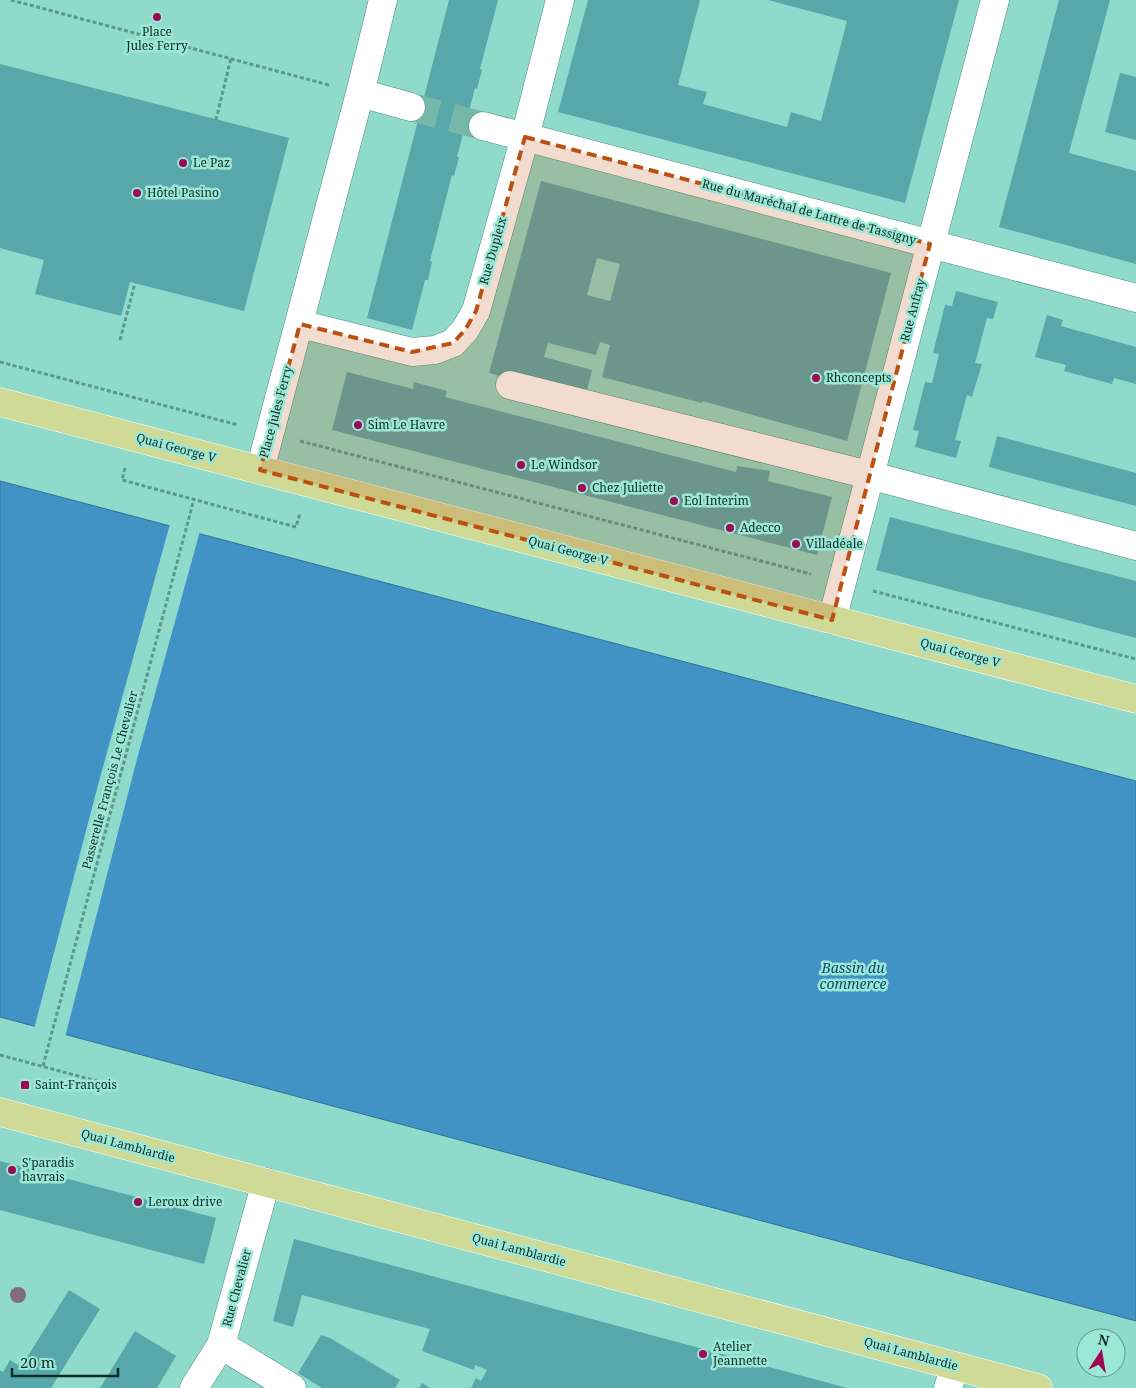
<svg xmlns="http://www.w3.org/2000/svg" width="1136" height="1388" font-family="'Noto Serif',serif">
<style>
.water{fill:#4193c6;stroke:#317496}
.pier{fill:#8fdaca}
.building{fill:#58a8ab;fill-rule:evenodd}
.lines{fill:none;stroke-linecap:round;stroke-linejoin:round}
.minor-tunnel{stroke:#75b7a9;stroke-width:28;stroke-dasharray:28 14;stroke-linecap:butt}
.minor-casing{stroke:#469182;stroke-width:29}
.major-casing{stroke:#fff;stroke-width:29}
.path{stroke:#5c978b;stroke-width:3;stroke-dasharray:4 2.5;stroke-linecap:butt}
.minor{stroke:#fff;stroke-width:28}
.major{stroke:#ceda95;stroke-width:28}
.tree{fill:#826b7f}
.marked{fill:#bc5011;fill-opacity:0.2;stroke:#bc5011;stroke-width:4;stroke-dasharray:10 6;stroke-linejoin:round}
.poi-dot{fill:#9d0854;stroke:#9ce7d6;stroke-width:2}
.labels{text-anchor:middle;stroke-width:5;stroke-linejoin:round;paint-order:stroke}
.poi-label{font-size:12px;fill:#0b2c26;stroke:#9ce7d6;text-anchor:start}
.street-label{font-size:12px;fill:#0b2c26;stroke:#9ce7d6}
.water-label{font-size:14px;font-style:italic;fill:#074a6c;stroke:#9ce7d6}
</style>
<rect width="100%" height="100%" fill="#8fdaca"/>
<path class="water" d="M0,481L1136,781V1321L0,1017Z"/>
<path class="pier" d="M170,524L200,531L137,759L65,1037L34,1029L98,785Z"/>
<path class="building" d="M449,0H498L480,69L482,70L477,89L475,88L457,157H459L454,176L452,175L430,261L432,262L428,280H425L412,330L367,318Z
M588,0H700L678,85L707,92L703,104L787,127L791,112L821,121L847,21L768,0H959L905,203L558,112Z
M1059,0H1110L1069,153L1136,171V264L999,227Z
M0,64L289,138L244,311L130,282L121,316L35,294L44,260L0,248Z
M1120,73L1136,77V140L1105,132Z
M541,181L891,273L847,441L702,401V403L602,377L610,345L600,342L596,355L548,343L544,357L592,370L585,398L489,373ZM597,258L620,264L610,301L587,295Z
M956,291L998,302L993,319L987,318L975,363L982,364L972,397L967,395L955,440L961,441L956,458L915,447L919,431L913,430L925,382L932,383L939,354L933,353L945,305L952,306Z
M1047,315L1063,320L1061,326L1136,347V384L1114,378L1112,384L1064,371L1066,365L1035,357Z
M347,372L413,389L414,382L447,391L445,397L736,472L737,466L770,471L768,481L832,497L817,555L332,430Z
M997,436L1136,473V506L989,467Z
M890,517L1136,581V638L876,570Z
M0,1161L216,1218L204,1264L0,1210Z
M294,1239L566,1312L847,1388H471L476,1378L481,1381L487,1370L475,1365L474,1370L422,1351L430,1329L302,1295L293,1327L273,1321Z
M69,1290L100,1309L51,1388H0V1370L3,1372L10,1360L21,1367Z
M135,1331L176,1356L157,1388H100Z
M321,1335L330,1338L400,1380L395,1388H322L298,1373Z
M422,1383L430,1388H419Z"/>
<g class="lines">
<path class="minor-tunnel" d="M411,107L483,126"/>
<defs>
<path id="minor" d="M360,93L411,107
M483,126L1136,298
M300,324L412,352L435,350L453,343L465,330L476,311L525,137L560,0
M510,385L869,475L1136,546
M260,470L360,93L383,0
M832,620L995,0
M221,1345L292,1388
M194,1388L221,1345L266,1182
M948,1388L955,1366"/>
<path id="major" d="M0,402L1136,699
M0,1112L1038,1388"/>
</defs>
<use href="#minor" class="minor-casing"/>
<use href="#major" class="major-casing"/>
<path class="path" d="M11,0L329,85
M216,120L231,58
M120,340L135,283
M0,362L238,425
M300,441L811,574
M125,468L122,480L296,527L300,513
M873,591L1136,659
M0,1055L108,1084
M43,1066L194,499"/>
<use href="#minor" class="minor"/>
<use href="#major" class="major"/>
</g>
<circle class="tree" cx="18" cy="1295" r="8"/>
<path class="marked" d="M525,137L930,244L832,620L260,470L300,324L412,352L453,343L465,330L476,311Z"/>
<g class="poi-dot">
<circle cx="157" cy="17" r="5"/>
<circle cx="183" cy="163" r="5"/>
<circle cx="137" cy="193" r="5"/>
<circle cx="816" cy="378" r="5"/>
<circle cx="358" cy="425" r="5"/>
<circle cx="521" cy="465" r="5"/>
<circle cx="582" cy="488" r="5"/>
<circle cx="674" cy="501" r="5"/>
<circle cx="730" cy="528" r="5"/>
<circle cx="796" cy="544" r="5"/>
<rect x="20" y="1080" width="10" height="10" rx="2.5"/>
<circle cx="12" cy="1170" r="5"/>
<circle cx="138" cy="1202" r="5"/>
<circle cx="703" cy="1354" r="5"/>
</g>
<g class="labels">
<g class="poi-label">
<text x="157" y="36" text-anchor="middle">Place<tspan x="157" dy="14">Jules Ferry</tspan></text>
<text x="193" y="167">Le Paz</text>
<text x="147" y="197">Hôtel Pasino</text>
<text x="826" y="382">Rhconcepts</text>
<text x="368" y="429">Sim Le Havre</text>
<text x="531" y="469">Le Windsor</text>
<text x="592" y="492">Chez Juliette</text>
<text x="684" y="505">Eol Interim</text>
<text x="740" y="532">Adecco</text>
<text x="806" y="548">Villadéale</text>
<text x="35" y="1089">Saint-François</text>
<text x="22" y="1167">S'paradis<tspan x="22" dy="14">havrais</tspan></text>
<text x="148" y="1206">Leroux drive</text>
<text x="713" y="1351">Atelier<tspan x="713" dy="14">Jeannette</tspan></text>
</g>
<g class="street-label">
<text transform="translate(809 212) rotate(15)" y="4">Rue du Maréchal de Lattre de Tassigny</text>
<text transform="translate(493 251) rotate(-74)" y="4">Rue Dupleix</text>
<text transform="translate(913 310) rotate(-75)" y="4">Rue Anfray</text>
<text transform="translate(276 412) rotate(-75)" y="4">Place Jules Ferry</text>
<text transform="translate(176 448) rotate(15)" y="4">Quai George V</text>
<text transform="translate(568 551) rotate(15)" y="4">Quai George V</text>
<text transform="translate(960 653) rotate(15)" y="4">Quai George V</text>
<text transform="translate(110 780) rotate(-75)" y="4">Passerelle François Le Chevalier</text>
<text transform="translate(128 1146) rotate(15)" y="4">Quai Lamblardie</text>
<text transform="translate(519 1250) rotate(15)" y="4">Quai Lamblardie</text>
<text transform="translate(237 1288) rotate(-75)" y="4">Rue Chevalier</text>
<text transform="translate(911 1354) rotate(15)" y="4">Quai Lamblardie</text>
</g>
<g class="water-label">
<text x="853" y="973">Bassin du<tspan x="853" dy="16">commerce</tspan></text>
</g>
</g>
<g transform="translate(1101 1353) rotate(12)"><circle r="24" fill="#9ce7d6" stroke="#629c90"/>
<path d="M0-4L9 19L0 12L-9 19Z" fill="#9d0854"/>
<text y="-8" font-size="14" font-weight="bold" text-anchor="middle" fill="#0b2c26">N</text>
</g>
<path d="M12 1368v8h106v-8" fill="none" stroke="#0b2c26" stroke-width="2.5"/>
<text x="20" y="1368" font-size="15" fill="#0b2c26" stroke="#9ce7d6" stroke-width="4" paint-order="stroke">20 m</text>
</svg>
